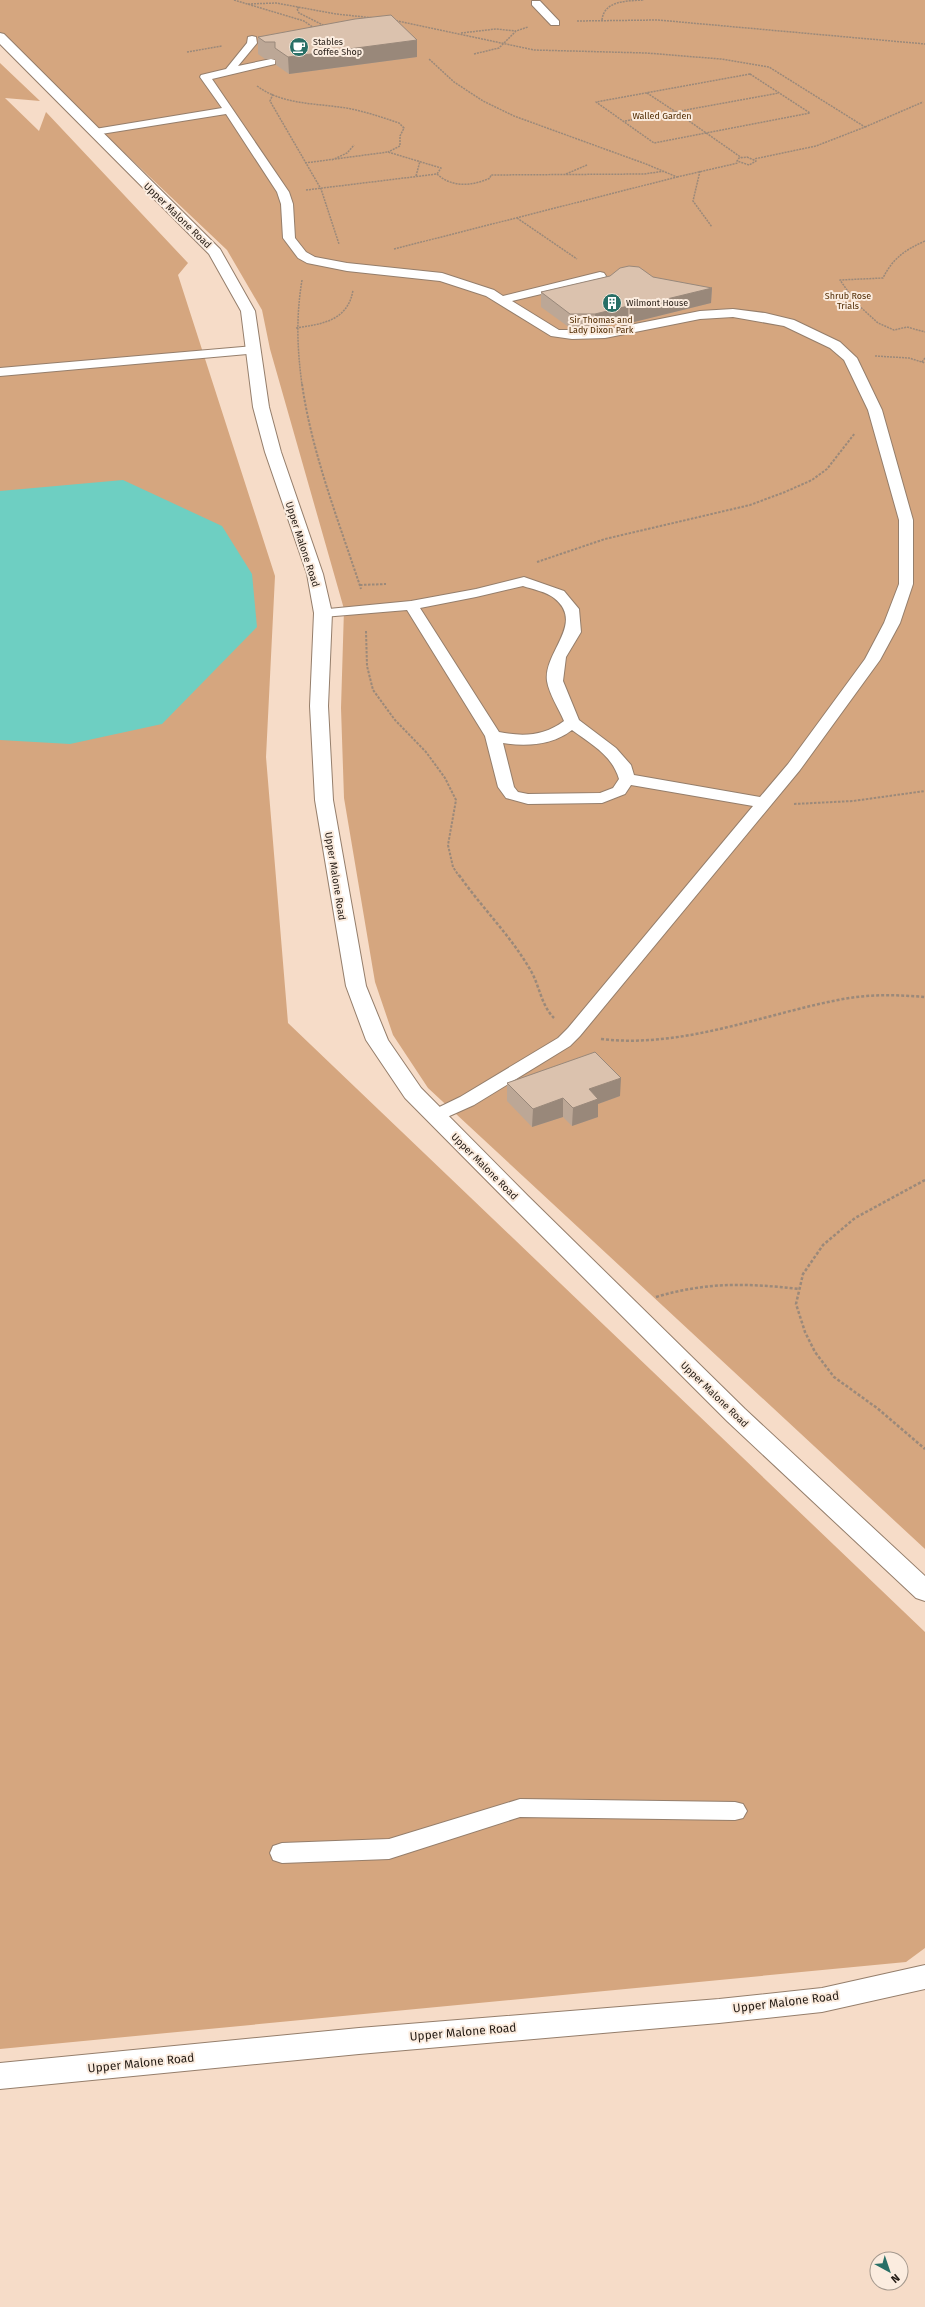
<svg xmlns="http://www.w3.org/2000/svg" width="925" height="2307" font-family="'Fira Sans',sans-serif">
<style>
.green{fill:#d5a67f}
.water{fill:#6ecfc2}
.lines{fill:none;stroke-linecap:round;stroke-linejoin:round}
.lane-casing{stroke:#957e6b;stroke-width:2}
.street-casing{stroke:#957e6b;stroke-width:2}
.secondary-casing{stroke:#957e6b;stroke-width:2}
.path-far2{stroke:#9b897a;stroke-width:1.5;stroke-dasharray:2 1;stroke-linecap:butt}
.path-far1{stroke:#9b897a;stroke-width:2;stroke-dasharray:2.5 1.5;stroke-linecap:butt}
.path{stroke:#9b897a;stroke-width:2.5;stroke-dasharray:3 2;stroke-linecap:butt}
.lane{fill:#fff;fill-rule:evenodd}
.street{fill:#fff;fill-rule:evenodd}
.secondary{fill:#fff;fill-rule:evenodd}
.wall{fill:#bca796}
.shaded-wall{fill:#99887a}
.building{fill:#dbc2ae;stroke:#99887a}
.labels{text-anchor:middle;stroke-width:4;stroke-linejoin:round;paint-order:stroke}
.far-poi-label{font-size:9px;fill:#251c15;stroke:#fbecdf;text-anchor:start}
.far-park-label{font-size:9px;fill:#512c03;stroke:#fbecdf}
.street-label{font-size:10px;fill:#251c15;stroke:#fbecdf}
.near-street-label{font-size:12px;fill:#251c15;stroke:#fbecdf}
</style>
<rect width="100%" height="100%" fill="#f6dcc8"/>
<path class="green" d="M0,0H925V1549L428,1088L393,1035L375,982L344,798L341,708L344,609L270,349L262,310L227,250L0,35Z
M0,63L40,101L5,98L39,131L46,112L188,263L178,275L275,576L266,757L288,1023L925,1632V1948L906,1962L0,2049Z"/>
<path class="water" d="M123,480L222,526L252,574L257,627L162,724L70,744L0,740V491Z"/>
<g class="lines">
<defs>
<path id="lane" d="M532,1H540L559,21V25H551L532,5Z
M252,36L256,37L257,43L238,66L271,59L275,60V64L212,79L289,192L293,204L295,238L306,252L315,257L347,263L442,273L494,290L503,296L600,272L604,273L606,276L604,279L512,301L559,330H605L700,311L733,309L765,313L794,320L840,342L857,358L882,410L913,520V584L900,623L880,660L800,770L580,1036L570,1046L474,1105L436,1122L429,1120L427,1116L429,1112L460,1097L558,1038L568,1028L753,806L631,785L625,794L602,803L528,804L506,798L498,787L485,736L407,610L323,617L316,613L318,610L411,601L476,589L524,577L564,591L579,609L581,632L566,657L563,681L579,720L616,748L631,765L634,775L760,797L788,764L865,659L884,623L899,584V520L868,410L844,360L830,348L784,326L733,317L700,319L605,338L572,339L551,336L486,296L440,281L347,271L307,263L298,258L283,238L281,204L277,192L226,114L95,135L89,132L95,129L222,108L200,77L201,75L226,69L247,43L248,37ZM523,586C532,589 547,592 554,598C586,623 543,652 547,681C549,694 559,709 564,721C544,736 523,737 499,732L420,608L476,597ZM572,730C591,744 612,755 619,779L613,788L600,793L528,794L518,792L514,787L503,743C526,747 553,745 572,730Z
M254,346L259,347L260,350L259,353L0,376V368Z
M520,1799L735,1802L743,1804L747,1811L743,1818L735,1820L520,1817L389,1859L282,1863L273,1860L270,1853L273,1846L282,1843L389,1839Z"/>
<path id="street" d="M925,1965V1989L822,2012L719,2023L359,2054L0,2089V2063L359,2028L719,1999L822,1988Z"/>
<path id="secondary" d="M0,33L4,34L220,249L255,311L269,407L281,452L323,574L332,613L328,706L333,800L366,986L388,1040L421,1088L528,1196L745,1409L925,1576V1601L916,1598L727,1421L512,1206L405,1098L366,1040L346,986L315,800L310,706L314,613L307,574L265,452L253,407L241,311L209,254L0,44Z"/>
</defs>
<use href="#lane" class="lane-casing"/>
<use href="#street" class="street-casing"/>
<use href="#secondary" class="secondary-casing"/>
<path class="path-far2" d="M234,0L304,21L314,28
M248,4L276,3L336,14L374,18
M299,7L297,9L299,13L325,26
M393,20L534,50L646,53L721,59L769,67L865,127L816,146L754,159
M602,20C604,0 628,1 644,0
M577,21L658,20L925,44
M461,33L496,29L516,31
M187,52L222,46
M474,54L499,48L516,31L528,27
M750,74L810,113L654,143L596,102Z
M257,86C283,105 315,103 346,108C364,111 381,117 399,123L404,128L400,136V146L388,152
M647,93L682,116
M273,94L270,101L321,189L339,244
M625,121L779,93
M689,121L742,158
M865,127L923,102
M747,157L756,161L749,165L737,161L739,158Z
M332,160L347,153L354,145
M305,163L388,152L441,168L437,174
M700,171L693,201L712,227
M566,174L587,165
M416,176L420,161
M677,177L738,163
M306,190L437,174C452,188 473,186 490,178L491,175L644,174L665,171
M517,218L577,259
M925,241C905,250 893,258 883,278L840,280L856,303L878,323L894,330L907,327L925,332
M394,249L677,177L646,164L514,116L483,101L454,82L429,59
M302,280C296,317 297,347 302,385
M296,328C322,324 348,321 353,290
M875,356L909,358L925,363
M922,362L925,358"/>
<path class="path-far1" d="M302,384C312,454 339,522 361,589
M537,562L605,539L750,505L785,492L812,480L827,469L855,433
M360,585L386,584
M366,631L367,666L373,690L395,720L426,752L445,778L456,800L448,845L453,867L459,876
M794,804L853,801L925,791"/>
<path class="path" d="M459,875C482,908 511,936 531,971C540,987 541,1005 554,1018
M601,1039C686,1049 767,1012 849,998C874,994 900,995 925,997
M925,1180L855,1218L823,1245L803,1274L796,1304L805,1332L815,1352L834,1377L877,1408L925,1449
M656,1297C706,1282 747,1283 799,1289"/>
<use href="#lane" class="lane"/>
<use href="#street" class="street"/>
<use href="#secondary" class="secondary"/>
</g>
<path class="wall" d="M258,37L417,40V57L289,74L276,65L275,59H265L258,54Z
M610,276L653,277L712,288L711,303L630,323L628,321L595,328H570L541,307V292Z
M507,1083L620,1096L598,1104V1117L572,1126L563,1117L532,1127L507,1101Z"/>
<path class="shaded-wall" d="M417,40V57L289,74L288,57Z
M712,288L711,303L630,323V308Z
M628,306V321L595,328V314Z
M621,1078L620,1096L598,1104V1117L572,1126L573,1108L589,1089Z
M563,1098V1117L532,1127L533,1109Z"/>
<path class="building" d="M391,15L417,40L288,57L275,48V42H265L258,37L355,19Z
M629,266L639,267L653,277L712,288L630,308L628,306L595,314H570L541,292L610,276L620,268Z
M595,1052L621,1078L589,1089L598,1099L573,1108L563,1098L533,1109L507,1083Z"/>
<defs>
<symbol id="cafe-disc" viewBox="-11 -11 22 22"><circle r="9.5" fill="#286f66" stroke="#fbecdf"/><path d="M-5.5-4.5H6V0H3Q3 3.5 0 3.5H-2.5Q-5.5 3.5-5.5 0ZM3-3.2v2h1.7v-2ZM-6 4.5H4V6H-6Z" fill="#fff"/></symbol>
<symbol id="building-disc" viewBox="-11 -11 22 22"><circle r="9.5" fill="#286f66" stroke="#fbecdf"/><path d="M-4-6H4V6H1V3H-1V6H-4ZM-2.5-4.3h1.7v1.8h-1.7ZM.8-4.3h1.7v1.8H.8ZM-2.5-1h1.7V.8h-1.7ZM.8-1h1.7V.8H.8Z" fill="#fff"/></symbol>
</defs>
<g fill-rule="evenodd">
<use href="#cafe-disc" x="288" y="36" width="22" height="22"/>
<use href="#building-disc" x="601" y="292" width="22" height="22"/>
</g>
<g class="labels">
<g class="far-poi-label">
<text x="313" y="45">Stables<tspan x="313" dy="10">Coffee Shop</tspan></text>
<text x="626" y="306">Wilmont House</text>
</g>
<g class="far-park-label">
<text x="662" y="119">Walled Garden</text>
<text x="848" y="299">Shrub Rose<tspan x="848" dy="10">Trials</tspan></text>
<text x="601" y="323">Sir Thomas and<tspan x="601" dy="10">Lady Dixon Park</tspan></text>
</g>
<g class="street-label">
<text transform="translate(178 215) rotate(44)" y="4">Upper Malone Road</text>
<text transform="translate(303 544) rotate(72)" y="4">Upper Malone Road</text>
<text transform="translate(336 876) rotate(81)" y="4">Upper Malone Road</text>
<text transform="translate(485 1166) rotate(45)" y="4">Upper Malone Road</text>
<text transform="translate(715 1394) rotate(44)" y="4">Upper Malone Road</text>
</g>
<g class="near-street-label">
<text transform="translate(786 2002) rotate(-7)" y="4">Upper Malone Road</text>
<text transform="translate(463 2032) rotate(-5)" y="4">Upper Malone Road</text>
<text transform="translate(141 2063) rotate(-6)" y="4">Upper Malone Road</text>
</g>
</g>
<g transform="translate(889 2271) rotate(140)"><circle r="19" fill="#fbecdf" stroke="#a5998e"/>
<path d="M0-3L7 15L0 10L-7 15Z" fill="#286f66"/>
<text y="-6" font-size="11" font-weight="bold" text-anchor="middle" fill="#251c15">N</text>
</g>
</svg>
